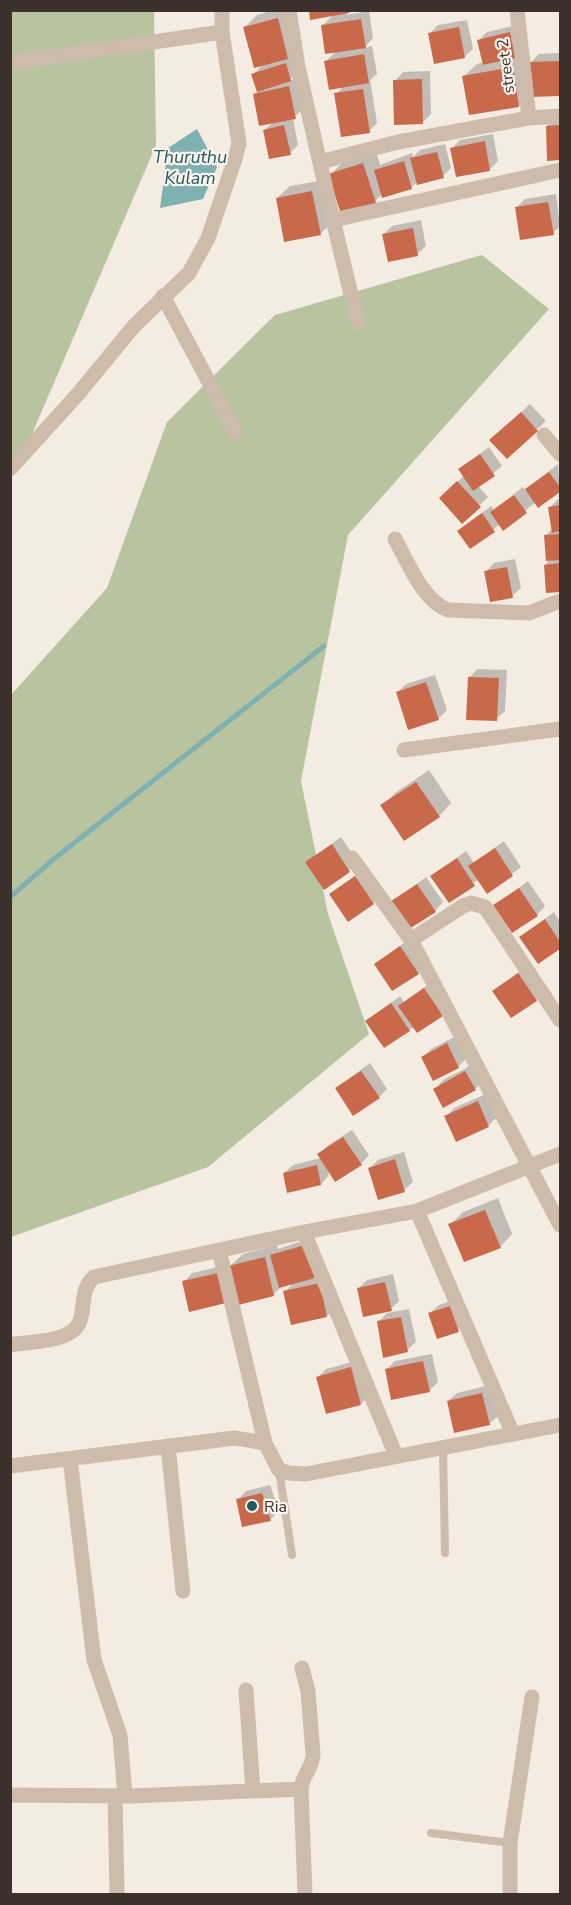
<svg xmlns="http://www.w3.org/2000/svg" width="571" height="1905" font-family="'Nunito Sans',sans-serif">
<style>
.green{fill:#b8c4a0}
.water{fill:#7fb0b2}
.shadow{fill:#0003}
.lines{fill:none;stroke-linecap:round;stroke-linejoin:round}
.stream{stroke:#7fb0b2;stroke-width:5}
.building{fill:#c8694b}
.service{stroke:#cdbbac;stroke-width:8}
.minor{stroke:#cdbbac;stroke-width:15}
.poi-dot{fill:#1f5a5e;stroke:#fbf5ee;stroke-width:2}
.labels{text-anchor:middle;stroke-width:4.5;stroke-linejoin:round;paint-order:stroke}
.street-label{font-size:16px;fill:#3b302b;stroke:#fbf5ee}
.poi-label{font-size:16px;fill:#3b302b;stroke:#fbf5ee;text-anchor:start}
.water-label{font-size:18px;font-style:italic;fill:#1f5a5e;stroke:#fbf5ee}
</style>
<rect width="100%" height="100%" fill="#f4ebe1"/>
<path class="green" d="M11,11H154L156,145L20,462L11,473Z
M482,255L549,309L348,535L301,781L328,914L369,1034L208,1167L11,1237L10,696L107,588L167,422L275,315Z"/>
<path class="water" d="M197,129L217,167L203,199L160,208L168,148Z"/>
<path class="shadow" d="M275,10H291L300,45L288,58L294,56L299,71L290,80L297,79L303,109L293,118L298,145L290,153L265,130L273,122L254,94L258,91L253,75L263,64L244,28L257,15Z
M310,10H350L346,15L369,11L373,38L364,48L372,46L377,74L370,80L377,123L369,131L336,94L344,86L326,61L336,51L322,26L333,15Z
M467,20L473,49L464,57L429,34L438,25Z
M518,25L525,55L530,63L539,54L560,53V94L532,96V93L519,106L464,76L477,64L484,62L479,40L487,32Z
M430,71L431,114L422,123L395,81L403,72Z
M556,118H560V159H549L547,126Z
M493,134L498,161L490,169L457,175L452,148L460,140Z
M445,144L451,168L443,176L418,181L411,188L382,194L375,201L330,175L343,162L376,151L380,165L412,153L413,157L420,150Z
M325,180L333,221L320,234L277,198L290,186Z
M556,194L560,226L553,233L517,207L525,199Z
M421,220L426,246L417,254L384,234L392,226Z
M530,404L546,421L507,457L500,432Z
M489,447L502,466L478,486L488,497L462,522L449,490L464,476L460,469Z
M558,464L560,490L538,506L536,502L503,528L500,524L471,547L459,531L468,523L491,506L494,510L523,487L525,490Z
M558,499H560V590L547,591L545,565L551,559L546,535L553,528L549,508Z
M515,559L521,588L512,596L486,572L494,563Z
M477,669L507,670L505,711L496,719L469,678Z
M435,675L447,710L438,719L397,693L406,684Z
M429,770L451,803L439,816L382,806L395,793Z
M341,837L358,863L325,888L307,862Z
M504,841L521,867L488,892L479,879L449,901L432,876L466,851L474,863Z
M364,869L381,895L373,903L331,894Z
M426,877L443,902L435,911L393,902Z
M528,881L545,906L537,915L495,906Z
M554,912L560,922V947L538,962L521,937Z
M409,939L426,964L418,973L376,964Z
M527,966L544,991L536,1000L494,991Z
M433,981L450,1006L409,1030L367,1021L400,996L404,1002Z
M456,1036L467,1058L459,1066L434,1079L423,1057L431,1049Z
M370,1063L387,1089L379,1097L336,1088Z
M474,1064L484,1081L475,1089H435L443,1080Z
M486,1094L497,1117L488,1126L457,1140L446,1117L454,1108Z
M352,1130L369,1155L361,1164L327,1168L329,1175L321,1184L284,1173L293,1165L321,1158L319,1154L327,1146Z
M404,1152L413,1182L404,1190L370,1168L378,1160Z
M498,1198L512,1234L500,1247L450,1225L463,1212Z
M314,1237L323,1268L312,1279L328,1276L335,1307L327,1316L285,1292L294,1282L282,1286L273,1295L184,1282L192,1273L227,1265L228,1268L243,1254L277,1245L278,1249Z
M393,1274L399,1301L391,1309L358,1289L367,1280Z
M459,1298L466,1322L458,1330L430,1313L439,1305Z
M409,1309L416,1342L407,1350L378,1322L387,1313Z
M432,1354L438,1382L429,1391L386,1370L395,1361Z
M360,1360L369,1396L361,1404L318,1377L326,1369Z
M490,1385L498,1416L489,1424L448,1401L457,1393Z
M270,1485L279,1511L271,1519L243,1525L238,1500L246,1491Z"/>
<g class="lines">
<path class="stream" d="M10,897L55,858L324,646"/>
</g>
<path class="building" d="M309,10H349V13L310,20Z
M278,18L288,59L254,68L243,27Z
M361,19L366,48L325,54L321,25Z
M459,27L465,58L434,64L428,33Z
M510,32L515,58L483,65L477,40Z
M364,54L369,83L329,90L324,61Z
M560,61V96L530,97L529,62Z
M286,63L291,81L257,92L251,74Z
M513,67L519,107L469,115L462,76Z
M422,79L423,124L394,125L393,80Z
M289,86L296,119L259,126L253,94Z
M363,89L370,133L341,137L334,93Z
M284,125L291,155L269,159L263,130Z
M560,125V160L547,161L546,126Z
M485,141L490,171L456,177L450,148Z
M437,152L444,178L417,185L410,158Z
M404,161L412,189L382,198L374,170Z
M363,163L376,203L341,214L328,174Z
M312,191L321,235L284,242L276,198Z
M548,202L554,235L520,240L515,207Z
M413,228L418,256L388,262L382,234Z
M521,412L538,431L507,459L489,440Z
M480,454L495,476L473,491L458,469Z
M549,472L560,487V492L538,508L525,489Z
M457,481L481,507L462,524L439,498Z
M514,495L527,513L503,531L490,512Z
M560,505V531L552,533L548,507Z
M482,513L495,532L470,549L457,531Z
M560,534V560L546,561L544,535Z
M560,563V592L546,593L544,565Z
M507,567L513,598L490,602L484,571Z
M468,677L499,678L497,721L466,720Z
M426,682L439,720L408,730L396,692Z
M416,782L440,817L404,841L380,805Z
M332,844L350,872L324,890L305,862Z
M495,848L513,876L487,894L468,866Z
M457,858L475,886L449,903L430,876Z
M355,876L374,904L348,922L329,894Z
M417,884L436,912L409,929L391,901Z
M519,888L538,916L512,933L493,905Z
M545,919L560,942V949L538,964L519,937Z
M400,946L419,974L392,991L374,964Z
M518,973L537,1001L511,1018L492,991Z
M424,988L443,1016L417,1033L398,1006Z
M391,1003L410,1031L384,1048L365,1021Z
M447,1043L459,1068L433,1081L421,1057Z
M361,1071L380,1098L353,1116L335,1088Z
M465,1071L476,1090L443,1108L433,1089Z
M478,1101L489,1127L456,1142L444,1116Z
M343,1137L362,1165L335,1182L317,1154Z
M395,1159L405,1192L378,1200L368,1168Z
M317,1165L321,1185L287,1193L283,1173Z
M485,1210L501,1248L464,1262L448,1224Z
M305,1245L315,1278L279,1288L270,1255Z
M265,1257L274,1296L238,1305L228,1266Z
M219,1273L226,1303L189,1312L182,1281Z
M385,1282L392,1311L363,1317L357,1288Z
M320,1283L327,1317L291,1325L283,1291Z
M450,1306L459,1332L437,1339L428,1313Z
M401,1317L408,1352L383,1358L377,1321Z
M423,1361L430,1392L391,1400L385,1369Z
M351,1367L361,1405L326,1414L316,1377Z
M482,1393L490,1425L454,1433L447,1401Z
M262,1493L271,1521L242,1527L236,1499Z"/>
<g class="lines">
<path class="service" d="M443,1447L445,1553
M279,1470L292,1555
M431,1833L510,1843"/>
<path class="minor" d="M289,10L298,67L333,220L560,170
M517,10L529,118
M10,63L222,32
M320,162L398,142L529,118L560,116
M333,220L358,323
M163,296L235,431
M544,435L560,454
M10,469L78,394L134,326L189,273L208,238L235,159L239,143L222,32V10
M395,539C408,562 422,600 448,610L529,613L560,601
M404,750L560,729
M352,858L411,940L560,1225
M411,940L463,906L471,903L485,907L560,1020
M417,1211L513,1434
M304,1232L396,1456
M219,1250L265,1443
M10,1345C29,1342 56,1342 71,1332C90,1320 76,1292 94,1277L304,1232L417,1211L560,1154
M168,1446L183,1591
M70,1459L94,1660L120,1735L125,1796
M10,1466L235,1438L265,1443L279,1470L289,1473L306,1474L560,1425
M302,1668L308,1691L313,1754C313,1768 302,1775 301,1789L305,1894
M246,1690L253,1791
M10,1795L132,1796L301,1789
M115,1796L117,1894
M510,1894V1843L532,1697"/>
</g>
<circle class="poi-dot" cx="252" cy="1506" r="6"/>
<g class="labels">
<g class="street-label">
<text transform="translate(505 66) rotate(-97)" y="6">street 2</text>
</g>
<g class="poi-label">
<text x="264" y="1512">Ria</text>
</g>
<g class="water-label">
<text x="190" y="163">Thuruthu<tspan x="190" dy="21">Kulam</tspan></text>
</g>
</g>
<rect width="571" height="1905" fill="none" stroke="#3b302b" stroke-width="24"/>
</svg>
